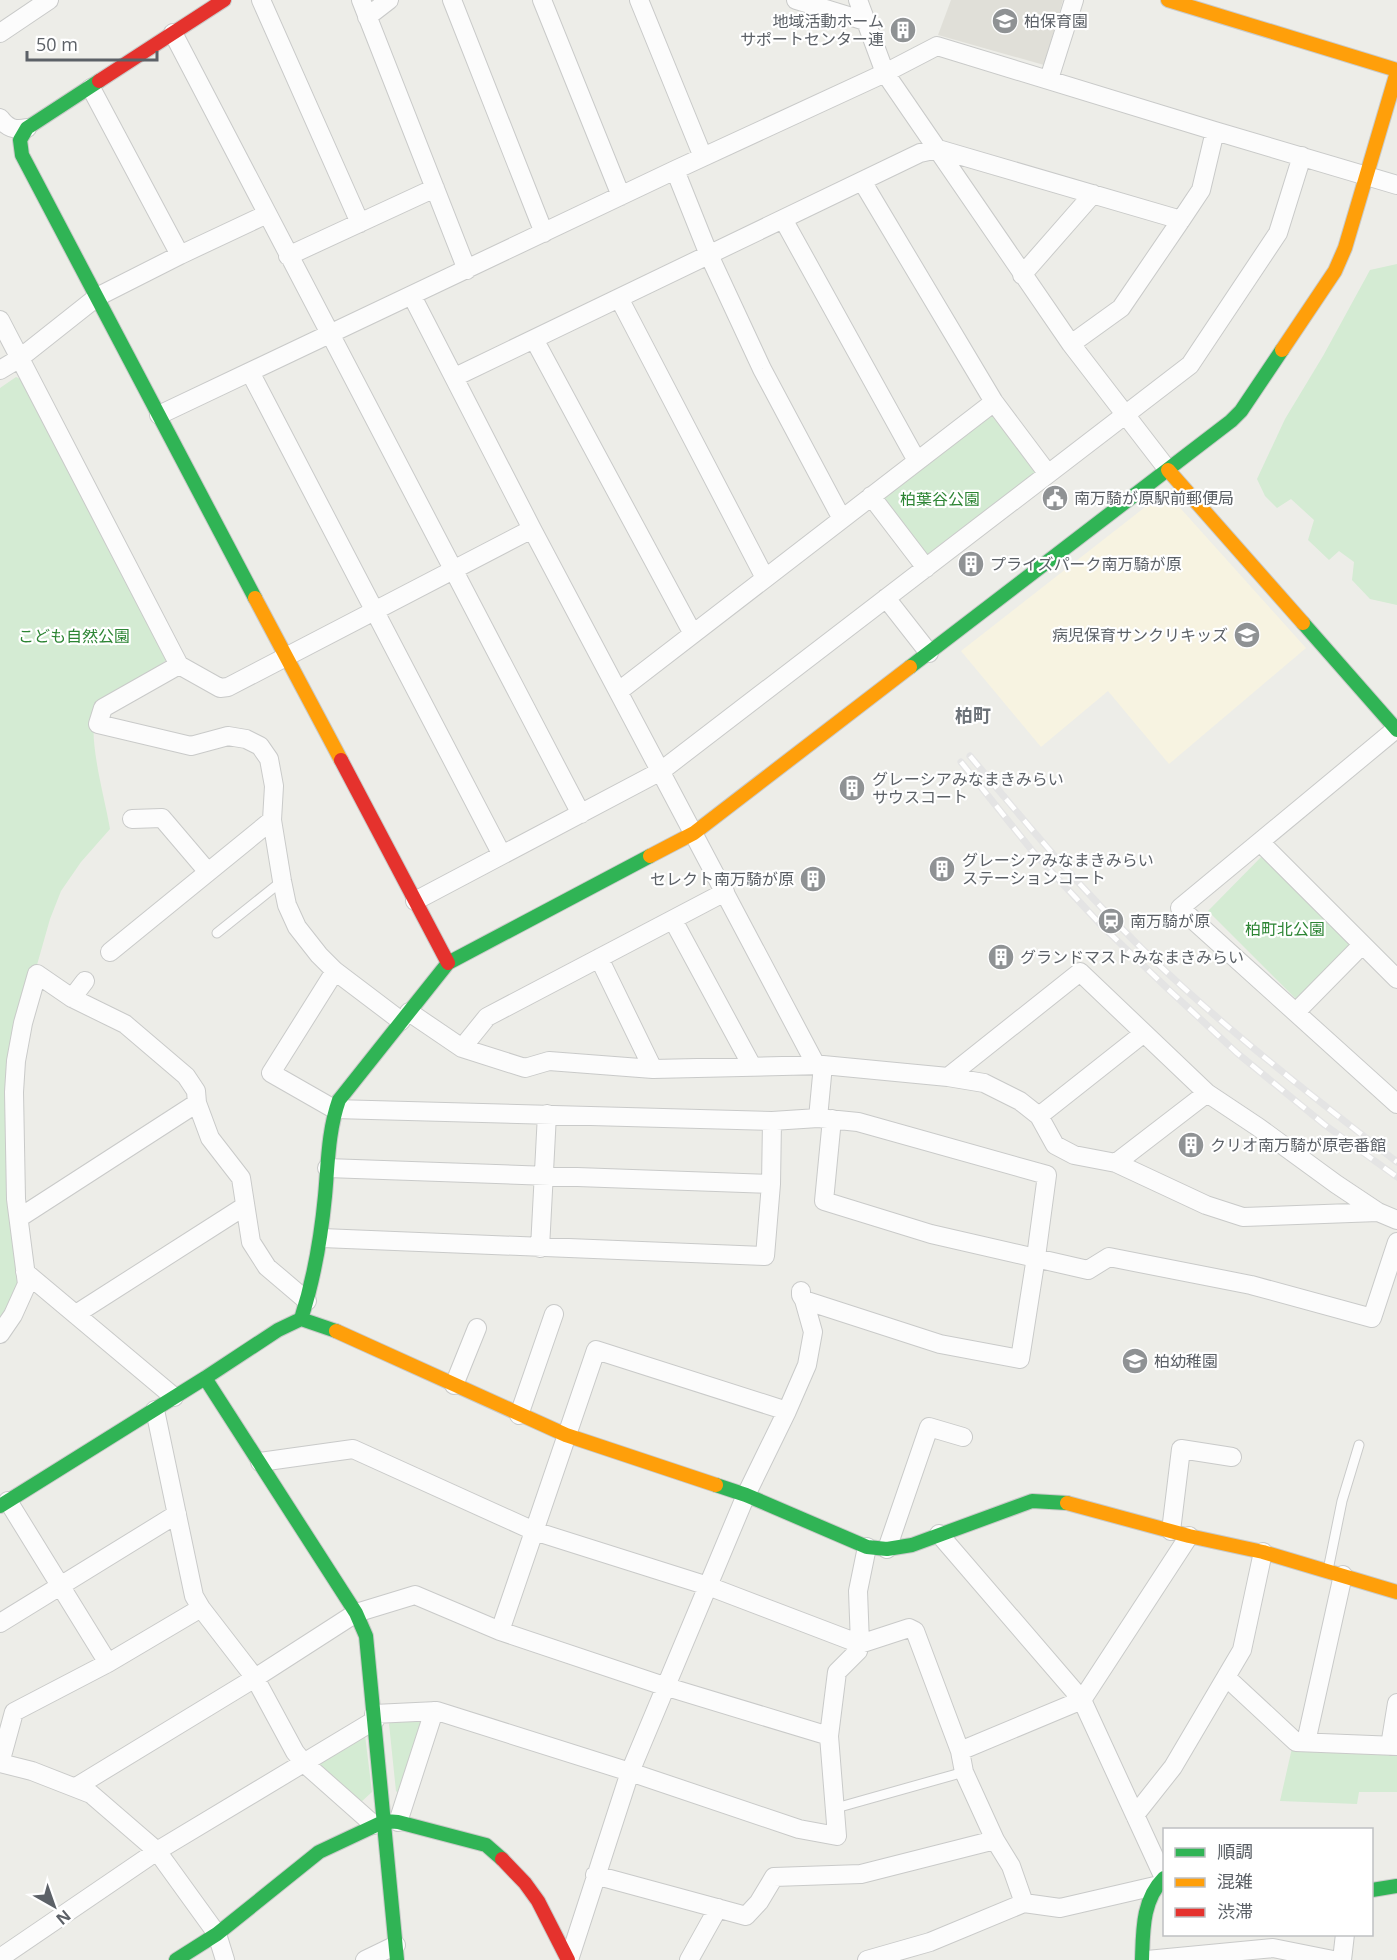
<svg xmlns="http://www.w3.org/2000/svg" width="1397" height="1960" font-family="'Open Sans','Noto Sans JP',sans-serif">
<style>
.commercial{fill:#f7f3e1}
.education{fill:#e0dfd8}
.green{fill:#d4ebd3}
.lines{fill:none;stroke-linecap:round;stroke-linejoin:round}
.lane-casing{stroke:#c9cac9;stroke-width:11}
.street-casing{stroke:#c9cac9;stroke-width:20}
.fast-casing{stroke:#c9cac9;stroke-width:16}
.slow-casing{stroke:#c9cac9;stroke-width:16}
.jam-casing{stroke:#c9cac9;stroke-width:16}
.lane{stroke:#fcfcfc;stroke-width:9}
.street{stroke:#fcfcfc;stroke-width:18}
.fast{stroke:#30b455;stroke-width:14}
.slow{stroke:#ff9f0a;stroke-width:14}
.jam{stroke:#e5322d;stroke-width:14}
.rail-casing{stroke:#e4e4e4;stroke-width:7}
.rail{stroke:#fff;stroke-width:4.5;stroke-dasharray:14;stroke-linecap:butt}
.labels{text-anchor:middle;stroke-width:4.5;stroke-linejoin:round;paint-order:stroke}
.poi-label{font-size:16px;fill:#5c6167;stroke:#fff;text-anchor:start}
.park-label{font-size:16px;fill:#2d8534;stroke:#fff}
.neighbourhood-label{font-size:18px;font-weight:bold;fill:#6d7379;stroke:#fff}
</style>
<rect width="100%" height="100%" fill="#edede8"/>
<path class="commercial" d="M1158,497L1173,500L1306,648L1169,764L1108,691L1041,747L961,651Z"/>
<path class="education" d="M951,0H1063L1044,65L938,35Z"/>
<path class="green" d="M1397,264V605L1370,599L1352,580L1354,562L1339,551L1329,560L1308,540L1314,520L1291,499L1277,508L1265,496L1257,479L1285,419L1323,356L1370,270Z
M16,377L25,381L168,659L96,711C87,738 105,798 110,829L81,862L61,891L50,919L29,993L5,1094L12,1217L18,1290L0,1319V388Z
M992,413L1036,472L925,556L882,496Z
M1266,852L1358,944L1299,1002L1208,911Z
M393,1719H420L423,1722L398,1793L396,1791L389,1724Z
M365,1735L372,1792L360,1803L314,1762Z
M1292,1748L1397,1754V1792H1359L1357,1804L1280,1801Z"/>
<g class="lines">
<defs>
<path id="lane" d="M217,933L282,881
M1328,1570L1342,1501L1359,1445
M836,1808L964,1772"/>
<path id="street" d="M261,0L360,223
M361,0L467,270
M452,0L544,233
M542,0L621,196
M639,0L703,157
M796,0L865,21
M858,0L885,73L1071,344L1168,470
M367,17L389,0
M0,33L49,0
M173,33L581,814
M1049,79L1074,0
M91,88L180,255
M0,118C7,128 15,131 27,128
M675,170L709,255L762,369L842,519
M862,181L994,402L1048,474
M783,219L917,461
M288,256L435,188
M1022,275L1093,194
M412,296L532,529L816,1065
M619,298L765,578
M0,320L179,665L220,688L228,687L532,529
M534,339L693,634
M1071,344L1121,308L1181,220L1201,190L1215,131
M0,370L20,358L97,297L180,255L267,214
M250,372L502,855
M455,377L920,153L938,149L1181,220
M159,415L675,170L885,73L937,46L1215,131L1397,185
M871,496L926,568
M886,598L929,653
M179,665L103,708L98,724L191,746L228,736L246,739L260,746L269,759L274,786L272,820L282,881L287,905L297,927L319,955L335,971L401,1021
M619,691L994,402
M1396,729L1180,908L1397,1104
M132,819L162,818L208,872
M1260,842L1397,979
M415,901L661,771L1190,365L1278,233L1302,156
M673,920L752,1066
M110,952L272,820
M599,958L653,1069
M335,971L271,1073L334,1109L772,1121L818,1118L858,1122L1047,1175L1036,1257L1020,1359L940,1344L804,1300
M72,998L85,981
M409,1012L462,1048L525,1068L549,1061L653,1069L823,1065L948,1077L984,1083L1020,1101L1039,1116L1055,1145L1074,1155L1116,1163L1206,1205L1243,1217L1378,1212L1397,1220
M1296,1012L1362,945
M462,1048L487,1017L725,892
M948,1077L1080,972L1207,1093L1258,1127L1336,1184L1378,1212
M1039,1116L1144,1033
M818,1118L823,1065
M832,1119L824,1201L931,1234L1088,1270L1109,1257L1251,1285L1372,1318L1397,1242
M1116,1163L1207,1093
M327,1168L771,1184
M19,1218L197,1103
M322,1238L765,1256L771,1184L772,1121
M540,1248L547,1114
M25,1272L174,1397
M76,1314L245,1206
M0,1334L13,1315L27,1284L16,1199L14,1092L16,1061L23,1023L37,974L72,998L125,1024L186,1076L196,1091L197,1103L210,1138L241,1178L251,1242L267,1267L307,1301
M454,1385L477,1328
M155,1410L194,1596L201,1608L255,1678L295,1752L304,1763L374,1825
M519,1415L554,1314
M260,1462L353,1449L534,1531L708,1586L860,1644L909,1628L915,1631L960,1751
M8,1501L108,1663
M1171,1531L1181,1449L1232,1457
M939,1534L1082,1700L1164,1878
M887,1549L929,1427L963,1437
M0,1623L177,1514
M500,1631L596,1350L787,1411
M1226,1677L1296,1742L1397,1746
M374,1714L437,1711L630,1772L799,1829L837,1836L829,1736L837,1672L858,1651L860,1644L858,1591L867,1547
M1306,1742L1343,1575
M1390,1746L1397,1703
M0,1763L32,1771L91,1794L157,1851L217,1934L225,1960
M0,1763L14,1712L108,1663L201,1608
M76,1787L255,1678L356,1613L415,1595L500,1631L664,1686L829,1736
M1135,1815L1173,1767L1242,1650L1263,1552
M398,1822L434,1711
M595,1875L746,1916L759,1902L774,1877L861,1874L995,1840
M1024,1903L1011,1866L995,1840L964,1772L960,1751L1082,1700L1189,1536
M0,1958L157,1851L375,1720
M365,1960L396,1945
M569,1960L630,1772L746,1495L787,1411L807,1365L813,1332L804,1300L801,1295V1291
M689,1960L718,1908
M867,1960L930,1942L1024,1903L1060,1908L1155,1886
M1147,1960L1273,1948L1333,1960
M1342,1960L1345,1934"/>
<path id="fast" d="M99,81L27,128L20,140L22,155L255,598
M1303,623L1397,730
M910,667L1231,421L1241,411L1282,350
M301,1319C314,1279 321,1238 325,1196C328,1164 328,1131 339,1100L448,963L650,856
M205,1378L356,1613L366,1636L397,1960
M716,1485L746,1495L867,1547L887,1549L912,1545L1032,1501L1067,1503
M0,1506L205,1378L278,1330L301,1319L336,1331
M1372,1890L1397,1886
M176,1960L217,1934L319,1852L385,1821L398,1822L486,1845L502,1859
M1142,1960C1143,1931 1142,1900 1164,1878"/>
<path id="slow" d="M1168,0L1397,70
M1282,350L1335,271L1345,248L1397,72
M1168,470L1303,623
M255,598L341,760
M650,856L694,833L910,667
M336,1331L566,1435L716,1485
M1067,1503L1189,1536L1263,1552L1397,1592"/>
<path id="jam" d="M99,81L224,0
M341,760L448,963
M502,1859L525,1883L538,1901L568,1960"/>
</defs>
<use href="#lane" class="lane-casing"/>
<use href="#street" class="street-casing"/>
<use href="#fast" class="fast-casing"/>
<use href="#slow" class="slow-casing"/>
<use href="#jam" class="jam-casing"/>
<use href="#lane" class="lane"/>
<use href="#street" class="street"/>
<use href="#fast" class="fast"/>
<use href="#slow" class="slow"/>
<use href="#jam" class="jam"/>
<defs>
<path id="rail" d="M970,756C1030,828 1090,900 1159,965C1234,1036 1316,1099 1397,1162
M961,762L1034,853L1101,925L1168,989L1237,1053L1325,1125L1397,1177"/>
</defs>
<use href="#rail" class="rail-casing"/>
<use href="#rail" class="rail"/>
</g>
<defs>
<symbol id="school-disc" viewBox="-11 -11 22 22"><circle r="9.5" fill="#8f9294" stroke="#fff"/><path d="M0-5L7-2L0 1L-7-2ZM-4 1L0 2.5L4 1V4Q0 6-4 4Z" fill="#fff"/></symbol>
<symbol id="building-disc" viewBox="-11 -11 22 22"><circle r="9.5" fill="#8f9294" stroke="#fff"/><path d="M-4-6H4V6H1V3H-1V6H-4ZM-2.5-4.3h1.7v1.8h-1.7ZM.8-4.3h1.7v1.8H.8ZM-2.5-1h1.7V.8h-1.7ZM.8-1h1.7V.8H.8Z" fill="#fff"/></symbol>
<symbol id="civic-disc" viewBox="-11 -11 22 22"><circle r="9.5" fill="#8f9294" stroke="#fff"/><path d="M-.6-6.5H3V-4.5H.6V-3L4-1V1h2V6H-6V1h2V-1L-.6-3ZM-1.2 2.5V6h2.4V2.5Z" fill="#fff"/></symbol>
<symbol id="station-disc" viewBox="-11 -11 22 22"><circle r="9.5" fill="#8f9294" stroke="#fff"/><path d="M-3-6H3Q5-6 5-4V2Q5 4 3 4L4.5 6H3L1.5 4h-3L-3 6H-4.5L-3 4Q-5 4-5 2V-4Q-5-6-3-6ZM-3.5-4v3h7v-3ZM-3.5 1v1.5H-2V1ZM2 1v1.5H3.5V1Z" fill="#fff"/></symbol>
</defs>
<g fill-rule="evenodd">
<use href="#school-disc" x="990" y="6" width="30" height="30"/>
<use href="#building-disc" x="888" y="15" width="30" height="30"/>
<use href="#civic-disc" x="1040" y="483" width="30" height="30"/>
<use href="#building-disc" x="956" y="549" width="30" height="30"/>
<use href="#school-disc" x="1232" y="620" width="30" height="30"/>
<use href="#building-disc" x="837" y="773" width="30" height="30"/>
<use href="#building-disc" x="927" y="854" width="30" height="30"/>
<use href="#building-disc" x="798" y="864" width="30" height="30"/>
<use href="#station-disc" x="1096" y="906" width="30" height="30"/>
<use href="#building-disc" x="986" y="942" width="30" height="30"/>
<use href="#building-disc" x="1176" y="1130" width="30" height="30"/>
<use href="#school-disc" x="1120" y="1346" width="30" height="30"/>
</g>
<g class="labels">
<g class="poi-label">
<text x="884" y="27" text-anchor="end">地域活動ホーム<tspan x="884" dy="18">サポートセンター連</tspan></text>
<text x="1024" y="27">柏保育園</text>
<text x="1074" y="504">南万騎が原駅前郵便局</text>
<text x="990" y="570">プライズパーク南万騎が原</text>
<text x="1228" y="641" text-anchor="end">病児保育サンクリキッズ</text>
<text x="872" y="785">グレーシアみなまきみらい<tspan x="872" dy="18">サウスコート</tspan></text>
<text x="962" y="866">グレーシアみなまきみらい<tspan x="962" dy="18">ステーションコート</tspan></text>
<text x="794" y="885" text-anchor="end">セレクト南万騎が原</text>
<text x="1130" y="927">南万騎が原</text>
<text x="1020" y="963">グランドマストみなまきみらい</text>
<text x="1210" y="1151">クリオ南万騎が原壱番館</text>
<text x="1154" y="1367">柏幼稚園</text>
</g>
<g class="park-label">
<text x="940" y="505">柏葉谷公園</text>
<text x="74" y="642">こども自然公園</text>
<text x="1285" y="935">柏町北公園</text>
</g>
<g class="neighbourhood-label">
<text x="973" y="722">柏町</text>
</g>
</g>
<rect x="1163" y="1828" width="210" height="108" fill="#ffffff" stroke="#bec0c2" stroke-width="1.5"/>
<rect x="1175" y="1848" width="30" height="9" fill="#30b455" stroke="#bec0c2" stroke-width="1.5"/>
<text x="1217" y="1858" font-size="18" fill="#5c6167">順調</text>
<rect x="1175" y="1878" width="30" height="9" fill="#ff9f0a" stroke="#bec0c2" stroke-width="1.5"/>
<text x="1217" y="1888" font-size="18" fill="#5c6167">混雑</text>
<rect x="1175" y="1908" width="30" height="9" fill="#e5322d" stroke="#bec0c2" stroke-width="1.5"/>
<text x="1217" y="1918" font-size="18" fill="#5c6167">渋滞</text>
<g transform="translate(54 1906) rotate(140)" stroke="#ffffff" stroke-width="4.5" paint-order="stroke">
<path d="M0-4.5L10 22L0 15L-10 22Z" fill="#5c6167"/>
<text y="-9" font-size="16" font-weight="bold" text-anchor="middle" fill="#5c6167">N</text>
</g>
<path d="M27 51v9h130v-9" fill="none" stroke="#5c6167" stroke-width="3"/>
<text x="36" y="51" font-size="18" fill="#5c6167" stroke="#ffffff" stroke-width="4.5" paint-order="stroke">50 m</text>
</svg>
